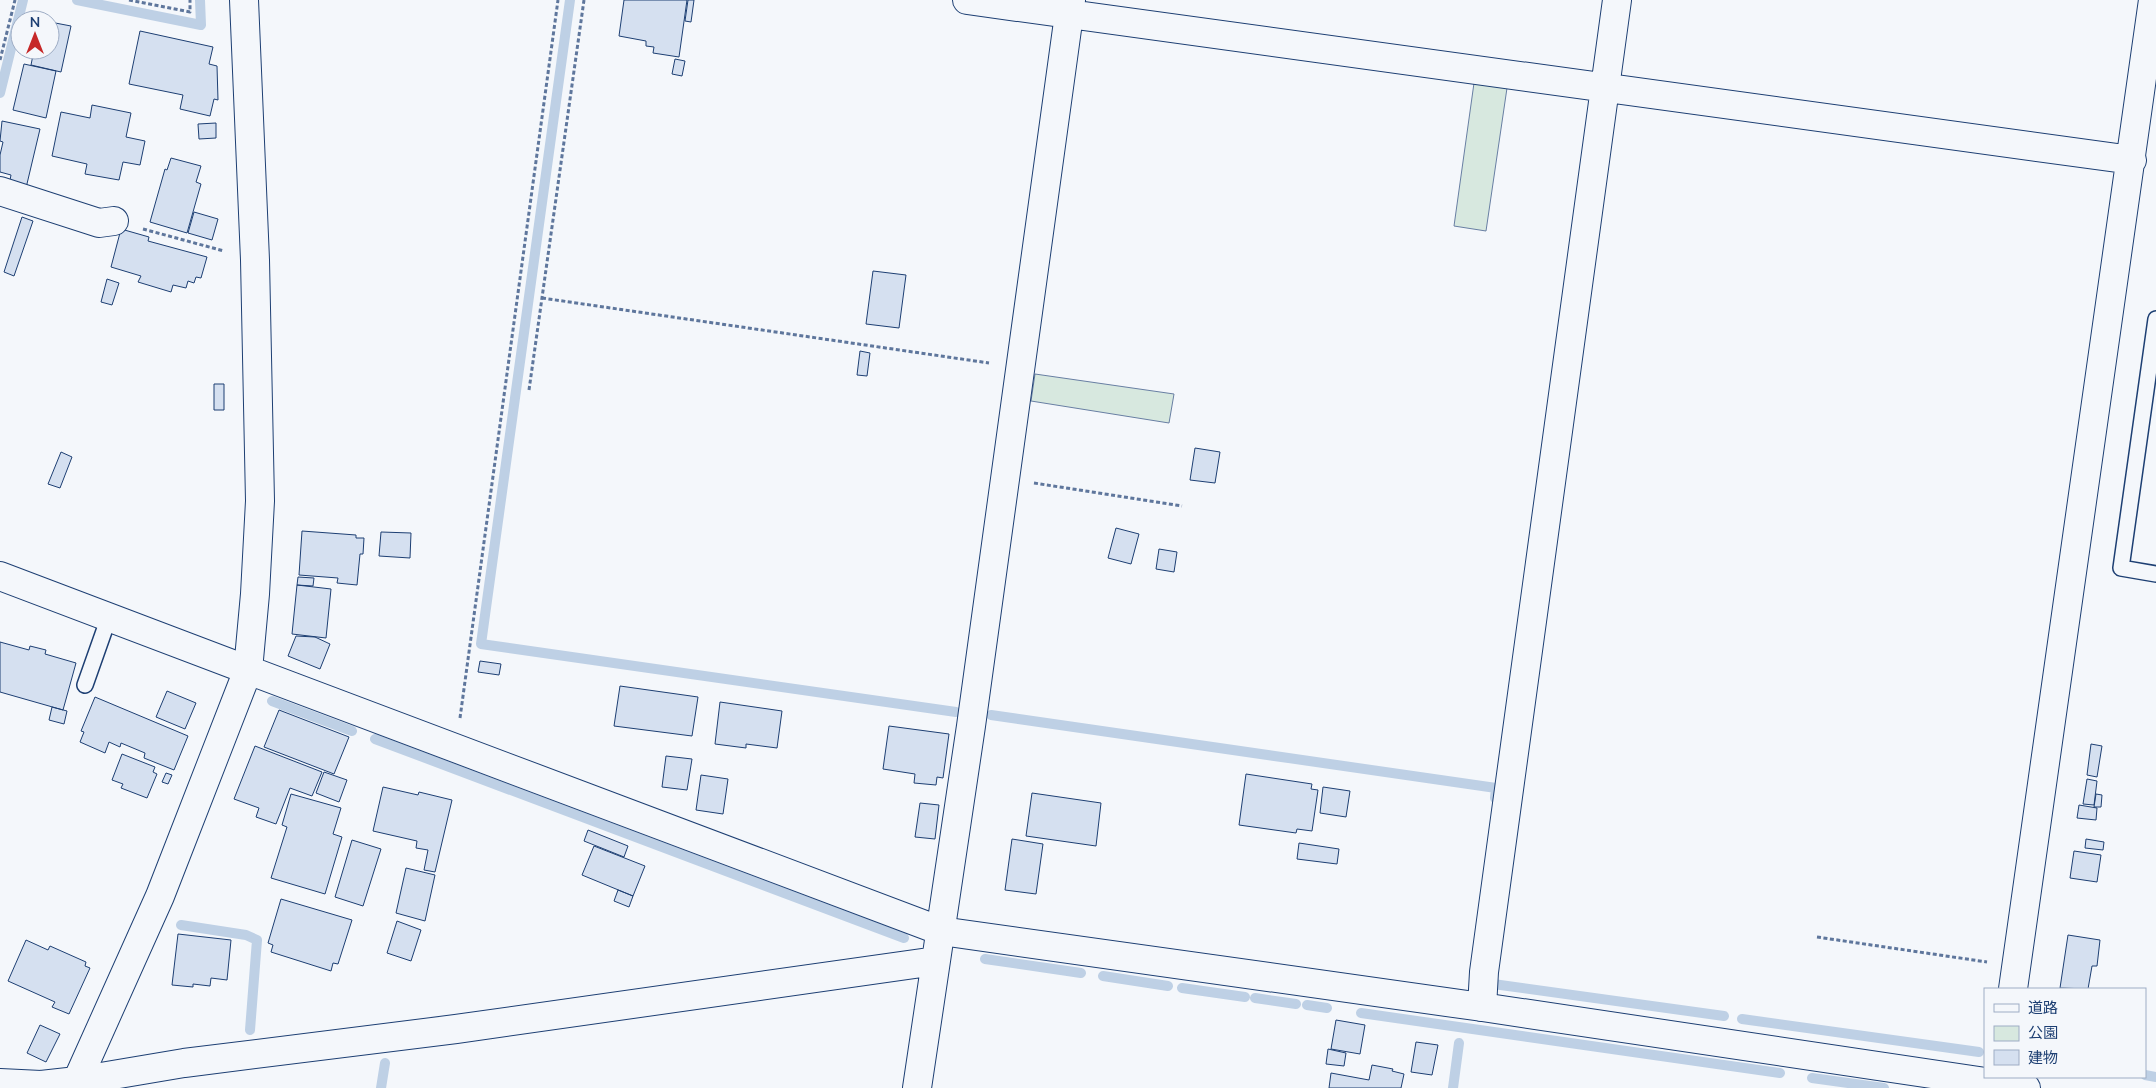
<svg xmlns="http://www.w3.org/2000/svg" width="2156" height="1088" font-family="'Nunito Sans','Noto Sans JP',sans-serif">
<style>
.green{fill:#d7e8df;stroke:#687fa3}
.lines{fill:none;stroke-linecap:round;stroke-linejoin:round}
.stream{stroke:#bed0e5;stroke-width:10}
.building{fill:#d5e0f0;stroke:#1d3f73}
.lane-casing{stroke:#1d3f73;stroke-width:18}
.street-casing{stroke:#1d3f73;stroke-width:30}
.secondary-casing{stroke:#1d3f73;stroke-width:30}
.path{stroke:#5e769c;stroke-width:3;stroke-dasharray:4 2.5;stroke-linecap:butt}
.lane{stroke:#f4f7fb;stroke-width:15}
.street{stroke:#f4f7fb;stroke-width:28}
.secondary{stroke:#f4f7fb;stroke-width:28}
</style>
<rect width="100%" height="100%" fill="#f4f7fb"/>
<path class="green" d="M1474,83L1507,88L1486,231L1454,226Z
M1035,374L1174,394L1169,423L1031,401Z"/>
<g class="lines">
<path class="stream" d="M77,0L201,25L200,0
M570,0L481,644L956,712
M0,93L23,0
M272,701L352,731
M991,715L1496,788L1495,798
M375,739L904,938
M181,925L246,935L257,940L250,1030
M985,959L1081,973
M1103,976L1168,986
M1493,984L1724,1016
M1182,988L1245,997
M1255,998L1296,1004
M1307,1005L1327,1008
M1361,1013L1780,1073
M1742,1019L1979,1052
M2145,1075L2156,1077
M1812,1078L1884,1088
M381,1088L385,1063
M1453,1088L1459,1043"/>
</g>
<path class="building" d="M624,0H687L679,57L653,53L654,47L646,46V41L619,36Z
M688,0H694L691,22L685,21Z
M50,22L71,26L61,72L31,65L34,50H50Z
M140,31L213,47L209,64L217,66L218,100L214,99L210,116L180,109L183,95L129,84Z
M675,59L685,61L682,76L672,74Z
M24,64L56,71L46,118L13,110Z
M92,105L131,113L126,137L145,141L140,165L123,162L119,180L85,174L87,164L52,156L61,112L90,118Z
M2,121L40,129L26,188L9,185L11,175L0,172V155L3,142L0,141Z
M216,123V138L199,139L198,124Z
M171,158L201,166L196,182L201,184L187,233L150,222L165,169L167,170Z
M194,212L218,219L212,240L188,233Z
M22,217L33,221L14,276L4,272Z
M121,229L149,237L148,241L207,257L201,278L196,277L194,283L188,281L186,288L173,285L171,292L138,282L141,276L111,267Z
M873,271L906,275L899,328L866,324Z
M107,279L119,283L112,305L101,302Z
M860,351L870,353L867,376L857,375Z
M214,384H224V410H214Z
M1195,448L1220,452L1215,483L1190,480Z
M61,452L72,457L60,488L48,484Z
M1116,528L1139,534L1131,564L1108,558Z
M302,531L356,535V538H364L363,554H360L357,585L337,583L338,578L299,575Z
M381,532L411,533L410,558L379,556Z
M1159,549L1177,552L1174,572L1156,569Z
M298,577L314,578L313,586L297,585Z
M297,585L331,589L326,638L292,634Z
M296,636L315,637L330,644L320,669L288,656Z
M0,642L29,650L30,646L46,650L45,654L76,663L63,710L0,692Z
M480,661L501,664L499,675L478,672Z
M620,686L698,697L692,736L614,726Z
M167,691L196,703L185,729L156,717Z
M95,697L188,736L174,770L144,758L145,753L121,743L120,747L109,742L105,753L80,742L84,732L81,731Z
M720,702L782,711L777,748L746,744V748L715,744Z
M52,707L67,711L64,724L49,720Z
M279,710L349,737L334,774L264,747Z
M889,726L949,734L943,778L937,777L936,785L914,783L915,774L883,769Z
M2091,744L2102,746L2097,777L2087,775Z
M255,746L322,772L312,796L290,788L276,824L256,817L259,808L234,799Z
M122,754L155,767L153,772L157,774L147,798L121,788L123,784L112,780Z
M666,756L692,759L687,790L662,787Z
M324,772L347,780L339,802L316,793Z
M166,773L172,775L168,784L162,782Z
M1246,774L1312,784L1311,789L1318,790L1312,831L1297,829L1296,833L1239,825Z
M701,775L728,779L723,814L696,810Z
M2087,779L2097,781L2094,805L2083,804Z
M383,787L418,795L419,792L452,800L435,872L424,870L428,850L416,848L417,841L373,831Z
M1323,787L1350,791L1346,817L1320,813Z
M1032,793L1101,803L1096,846L1026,836Z
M291,794L341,808L333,834L342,837L325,894L271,878L287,827L282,825Z
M2096,794L2102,795L2101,807H2094Z
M920,803L939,805L935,839L915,837Z
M2079,805L2097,808L2096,820L2077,818Z
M588,830L628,846L624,857L584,841Z
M1012,839L1043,844L1036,894L1005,890Z
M2086,839L2104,842L2103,850L2085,848Z
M352,840L381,849L363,906L335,897Z
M1299,843L1339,849L1337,864L1297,859Z
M594,846L645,866L633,896L582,875Z
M2074,851L2101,855L2097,882L2070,878Z
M406,868L435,875L425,921L396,913Z
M618,890L633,896L629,907L614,901Z
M281,899L352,920L338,964L333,963L331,971L271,952L273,945L268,943Z
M397,921L421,930L411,961L387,953Z
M178,934L231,940L227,980L211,978L210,986L193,984V987L172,985Z
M2068,935L2100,940L2097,966H2092L2088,989L2060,988Z
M26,940L48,950L50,946L86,962L85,966L90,968L69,1014L52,1007L55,1002L8,981Z
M1336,1020L1365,1025L1360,1054L1331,1049Z
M40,1025L60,1034L46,1062L27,1053Z
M1416,1042L1438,1045L1432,1075L1411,1072Z
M1328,1049L1346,1053L1344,1066L1326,1064Z
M1372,1065L1393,1069L1392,1071L1404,1074L1401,1088H1329L1331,1073L1369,1080Z"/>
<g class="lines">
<defs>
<path id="lane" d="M2156,319L2121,568L2156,574
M85,685L109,617"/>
<path id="street" d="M967,0L2132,160
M0,191L99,223L114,221
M0,576L248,670
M2013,989L2153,0
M1482,1007L1484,972L1617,0
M0,1083L41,1085L77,1081L184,1063L456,1029L936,961
M917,1088L971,726L1071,0"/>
<path id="secondary" d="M248,670L941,931L1482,1007L2026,1088
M76,1088L77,1081L160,896L248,670L255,594L260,501L255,260L244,0"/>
</defs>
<use href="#lane" class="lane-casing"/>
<use href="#street" class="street-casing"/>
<use href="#secondary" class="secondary-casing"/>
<path class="path" d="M129,0L190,12V0
M0,60L15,0
M143,229L224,251
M542,298L989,363
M529,390L584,0
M1034,483L1182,506
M460,718L558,0
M1817,937L1987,962"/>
<use href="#lane" class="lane"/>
<use href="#street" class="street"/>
<use href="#secondary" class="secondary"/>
</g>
<rect x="1984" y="988" width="162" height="90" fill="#f4f7fb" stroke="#9eadc5"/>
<rect x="1994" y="1004" width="25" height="8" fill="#f4f7fb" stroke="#9eadc5"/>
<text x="2028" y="1013" font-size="15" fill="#1d3f73">道路</text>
<rect x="1994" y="1026" width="25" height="15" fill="#d7e8df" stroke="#9eadc5"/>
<text x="2028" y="1038" font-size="15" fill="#1d3f73">公園</text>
<rect x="1994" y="1050" width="25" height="15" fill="#d5e0f0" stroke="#9eadc5"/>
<text x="2028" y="1063" font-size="15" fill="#1d3f73">建物</text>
<g transform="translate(35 35)"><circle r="24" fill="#f4f7fb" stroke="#9eadc5"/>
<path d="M0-4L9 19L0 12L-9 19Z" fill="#c62828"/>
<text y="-8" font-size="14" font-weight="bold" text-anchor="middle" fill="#1d3f73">N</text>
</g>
</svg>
